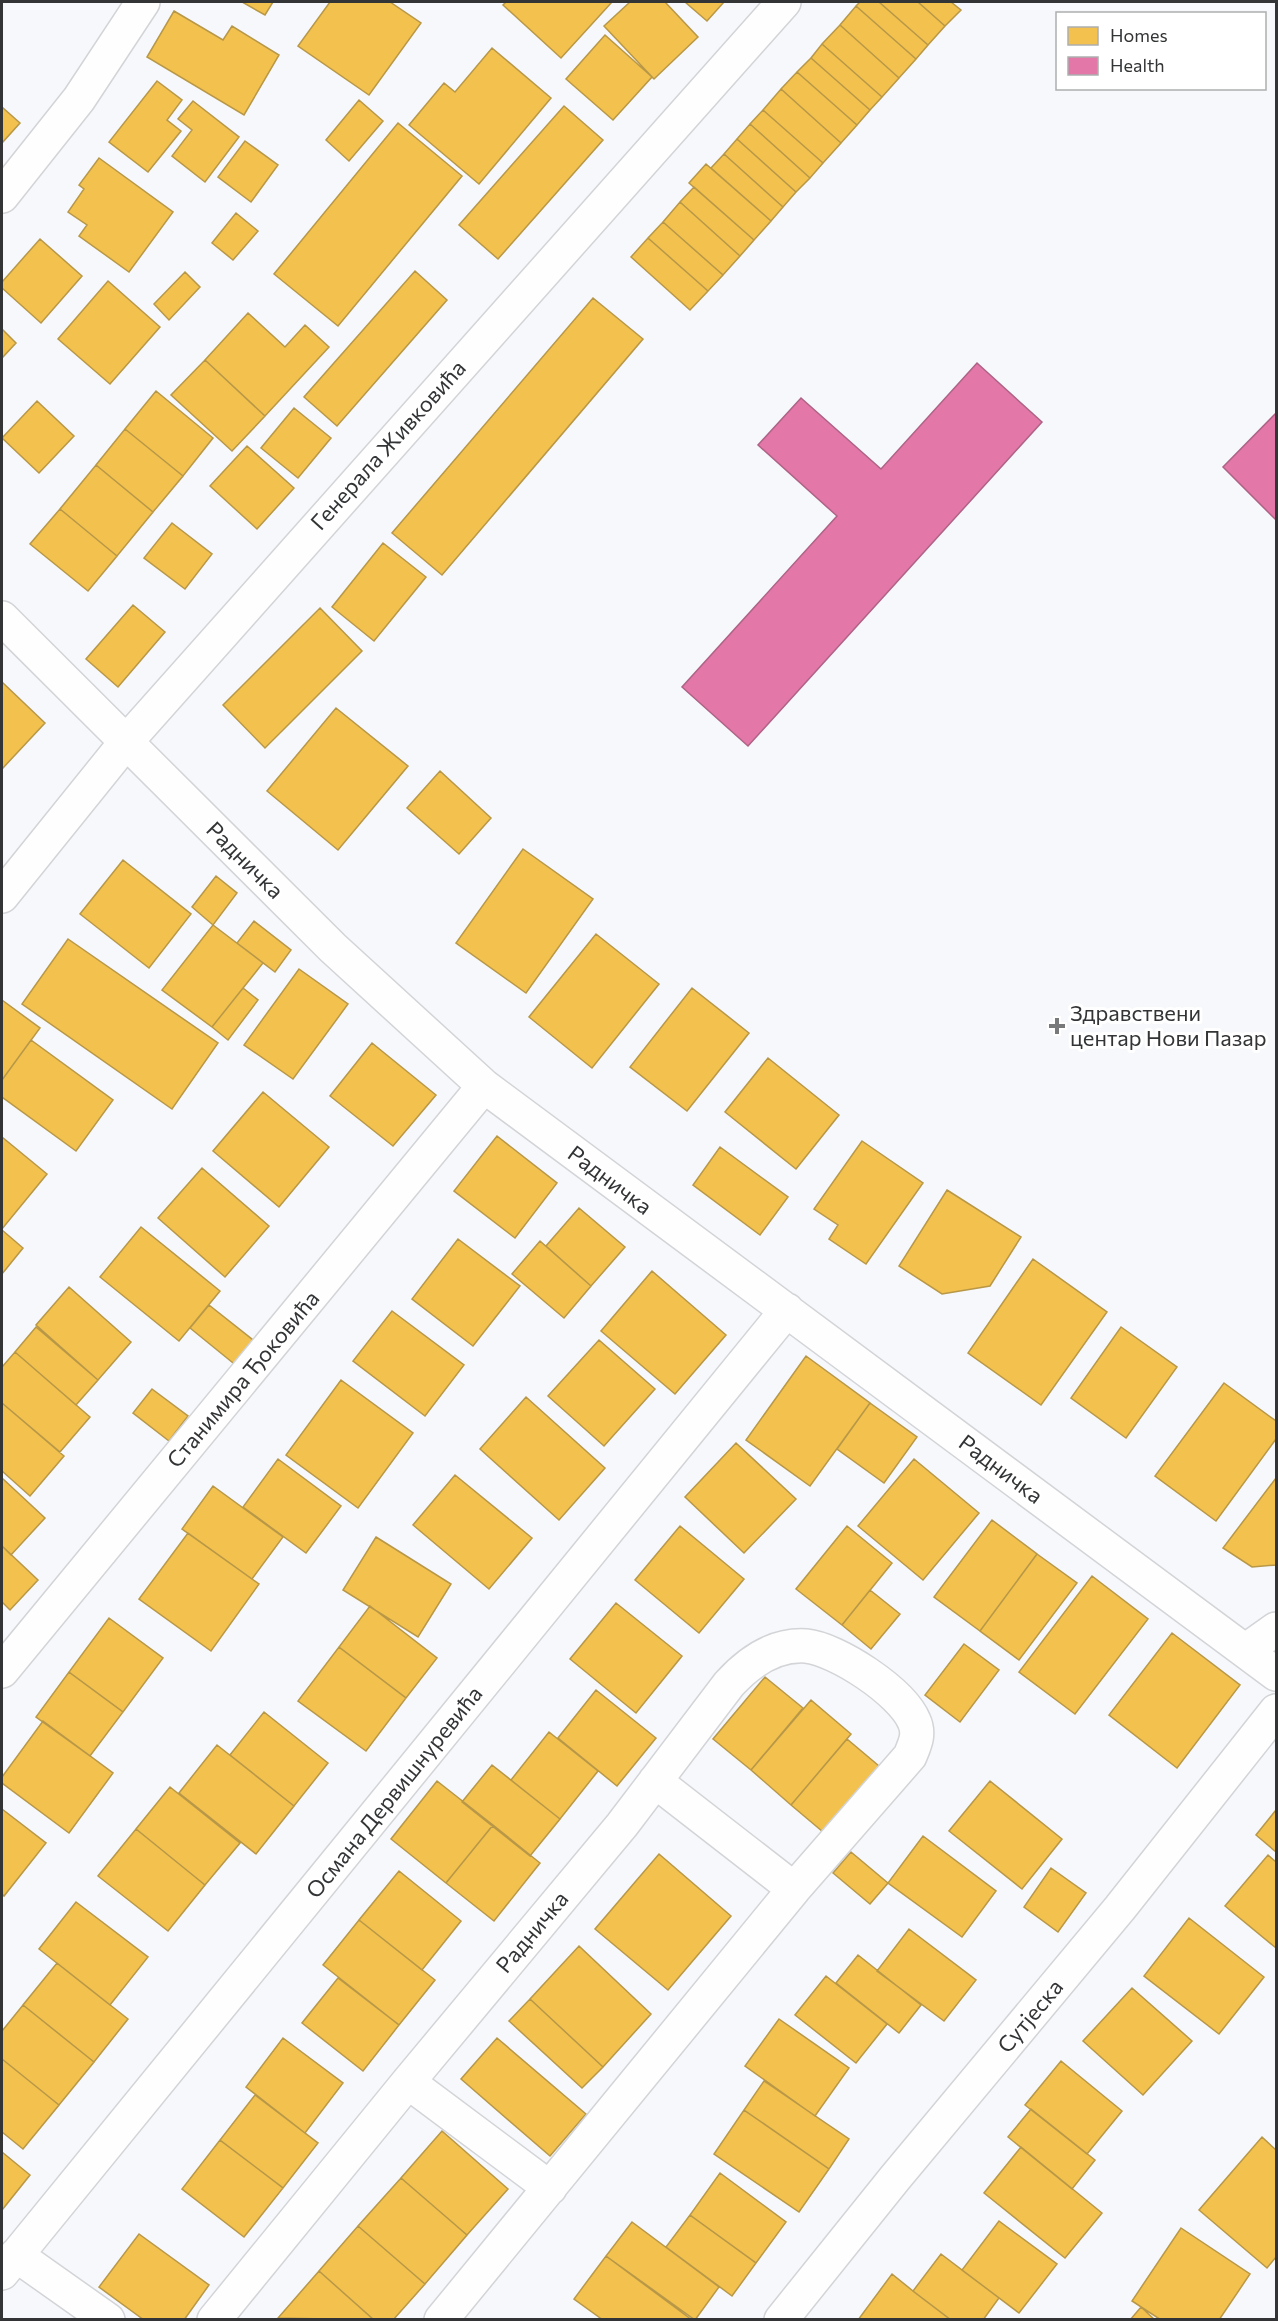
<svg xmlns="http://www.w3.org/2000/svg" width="1278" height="2321" font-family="Commissioner,sans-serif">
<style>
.homes{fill:#f2c14e;stroke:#b89747;stroke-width:1.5}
.health{fill:#e377a8;stroke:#ae6386;stroke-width:1.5}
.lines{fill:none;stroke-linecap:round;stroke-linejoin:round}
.minor-casing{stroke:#d3d4d7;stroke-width:36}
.minor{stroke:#fefefe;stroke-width:33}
.poi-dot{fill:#77797b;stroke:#fff;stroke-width:2}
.labels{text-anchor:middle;stroke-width:6;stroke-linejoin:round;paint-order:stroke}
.street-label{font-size:22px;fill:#323436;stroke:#fff}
.poi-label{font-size:22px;fill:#323436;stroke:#fff;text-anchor:start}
</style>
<rect width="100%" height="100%" fill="#f6f8fb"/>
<path class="homes" d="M242,2H273L265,15Z
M330,2H390L421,23L369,95L298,46Z
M506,2H612L561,58L503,5Z
M630,2H665L698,37L654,79L604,26Z
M685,2H724L707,21Z
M860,2H879L928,45L916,59L856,6Z
M879,2H918L945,26L928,45Z
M918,2H951L961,10L945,26Z
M856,6L916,59L899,78L840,25Z
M174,11L223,40L232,26L279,55L244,115L147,57Z
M840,25L899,78L882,97L822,44Z
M605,35L652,77L613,120L566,79Z
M822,44L882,97L870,110L811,58Z
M492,48L551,98L479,184L409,125L444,83L455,92Z
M811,58L870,110L857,125L797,72Z
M797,72L857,125L841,143L781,89Z
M157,81L182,100L167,120L181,131L148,172L109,142Z
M781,89L841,143L823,163L763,110Z
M359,100L383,121L349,161L326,140Z
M193,101L239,137L205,182L172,156L192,130L178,119Z
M564,106L603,140L498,259L459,225Z
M2,107L20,123L2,143Z
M763,110L823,163L810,178L750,124Z
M398,123L462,176L338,326L274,274Z
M750,124L810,178L796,192L737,139Z
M737,139L796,192L783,207L724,154Z
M245,141L278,165L251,202L218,177Z
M724,154L783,207L771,221L711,168Z
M99,158L173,212L129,272L79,236L87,225L68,212L84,189L79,185Z
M706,164L771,221L754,240L689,183Z
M694,187L754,240L740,256L680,202Z
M680,202L740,256L723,275L663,222Z
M236,213L258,231L233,260L212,243Z
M663,222L723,275L708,291L648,238Z
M648,238L708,291L690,310L631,257Z
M40,239L82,276L41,323L2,288V282Z
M415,271L447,300L337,426L304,397Z
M185,272L200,287L169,320L154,304Z
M108,281L160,327L110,384L58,339Z
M593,298L643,339L442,575L392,533Z
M248,313L285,347L305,325L329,347L265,416L205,360Z
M2,329L16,343L2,358Z
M205,360L265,416L232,451L171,395Z
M156,391L213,438L183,476L125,429Z
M37,401L74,436L39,473L2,438Z
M294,408L331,438L298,478L261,448Z
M125,429L183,476L153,512L96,465Z
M247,446L294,488L257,529L210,486Z
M96,465L153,512L117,556L60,509Z
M60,509L117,556L88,591L30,544Z
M172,523L212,554L185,589L144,558Z
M383,543L426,577L374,641L332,607Z
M133,605L165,632L118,687L86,659Z
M320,608L362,651L265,748L223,705Z
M2,682L45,723L2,769Z
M336,708L408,766L338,850L267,791Z
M440,771L491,818L459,854L407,808Z
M523,849L593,899L526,993L456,943Z
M123,860L191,914L149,968L80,914Z
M216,876L237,893L213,925L192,907Z
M254,921L291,950L275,972L237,943Z
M213,925L263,963L212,1027L162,990Z
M596,934L659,984L592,1068L529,1017Z
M68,939L218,1043L172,1109L22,1004Z
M299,969L348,1004L293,1079L244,1045Z
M243,988L258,1000L228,1040L212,1027Z
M692,988L749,1033L687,1111L630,1067Z
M2,1000L40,1028L2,1080Z
M31,1040L113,1100L76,1151L2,1097V1080Z
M372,1043L436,1095L393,1146L330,1096Z
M768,1058L839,1115L796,1169L725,1112Z
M263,1092L329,1147L279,1207L213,1151Z
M497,1136L557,1183L515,1238L454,1191Z
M2,1137L47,1174L2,1229Z
M862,1141L923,1183L866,1264L829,1239L838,1225L814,1209Z
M720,1147L788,1197L760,1235L693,1185Z
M202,1168L269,1226L225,1277L158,1218Z
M947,1190L1021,1237L990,1286L942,1294L899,1266Z
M579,1208L625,1247L591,1286L546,1246Z
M141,1227L220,1291L179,1341L100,1277Z
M2,1230L23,1248L2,1274Z
M458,1239L520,1286L473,1346L412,1299Z
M540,1241L591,1286L564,1318L512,1274Z
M1033,1259L1107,1312L1041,1405L968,1353Z
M652,1271L726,1335L675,1394L601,1331Z
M69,1287L131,1342L98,1380L36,1325Z
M209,1305L257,1343L238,1367L190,1328Z
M392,1311L464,1365L425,1416L353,1361Z
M36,1327L98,1380L76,1405L15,1352Z
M1121,1327L1177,1367L1126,1438L1071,1398Z
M599,1340L655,1389L604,1446L548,1396Z
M15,1352L90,1417L60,1452L2,1403V1367Z
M806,1356L870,1403L810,1486L746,1440Z
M341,1380L413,1433L358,1508L286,1455Z
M1224,1383L1276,1421V1439L1216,1521L1155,1476Z
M152,1389L188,1416L169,1441L133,1413Z
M526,1397L605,1468L559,1520L480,1449Z
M2,1403L64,1456L30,1496L2,1471Z
M870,1403L917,1437L884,1483L837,1449Z
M736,1443L796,1499L744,1553L685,1497Z
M278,1459L341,1506L306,1553L243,1507Z
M914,1459L979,1513L923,1580L858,1526Z
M455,1475L532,1538L489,1589L413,1525Z
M2,1478L45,1518L11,1555L2,1546Z
M1276,1478V1565L1252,1567L1223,1548Z
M213,1486L283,1537L252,1579L182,1529Z
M992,1520L1037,1554L980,1631L934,1597Z
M680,1526L744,1579L699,1633L635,1580Z
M847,1526L892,1563L842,1625L796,1589Z
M188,1533L259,1584L211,1651L139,1599Z
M376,1537L451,1584L418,1637L343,1590Z
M2,1546L38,1580L10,1610L2,1602Z
M1037,1554L1077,1583L1019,1660L980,1631Z
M1092,1576L1148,1619L1075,1714L1019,1672Z
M870,1590L900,1614L871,1649L842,1625Z
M616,1603L682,1656L636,1713L570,1659Z
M370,1606L437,1658L406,1698L339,1647Z
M109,1618L163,1658L123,1712L69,1672Z
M1172,1633L1240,1685L1177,1768L1109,1715Z
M964,1644L999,1670L960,1722L925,1695Z
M339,1647L406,1698L366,1751L298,1701Z
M69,1672L123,1712L90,1756L36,1717Z
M765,1677L803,1708L751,1770L713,1739Z
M596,1690L656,1738L617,1786L558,1738Z
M811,1700L851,1734L791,1805L751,1770Z
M264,1712L328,1763L294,1806L230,1755Z
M43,1721L113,1773L69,1833L2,1783V1777Z
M549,1732L598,1771L560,1819L511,1780Z
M847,1739L885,1771L829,1837L791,1805Z
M217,1745L294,1806L256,1854L179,1793Z
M492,1765L560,1819L530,1856L462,1802Z
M437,1781L493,1825L446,1883L391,1839Z
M990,1781L1062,1839L1022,1889L949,1831Z
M170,1787L240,1843L205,1885L136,1829Z
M2,1809L46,1843L4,1896L2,1894Z
M1276,1810V1852L1256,1835Z
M493,1825L540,1863L494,1921L446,1883Z
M136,1829L205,1885L168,1931L98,1876Z
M923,1836L996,1891L962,1937L888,1883Z
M851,1852L888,1883L870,1904L833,1873Z
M659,1854L731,1916L668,1990L595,1929Z
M1268,1855L1276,1862V1948L1225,1906Z
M1051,1868L1086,1893L1058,1932L1024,1907Z
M399,1871L461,1921L422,1970L359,1920Z
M76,1902L148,1957L110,2005L39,1949Z
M1189,1918L1264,1977L1219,2034L1144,1976Z
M359,1920L435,1980L399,2025L323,1965Z
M909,1929L976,1980L944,2021L877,1971Z
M579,1946L651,2014L603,2067L530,1999Z
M858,1955L921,2005L899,2033L836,1983Z
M57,1963L128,2019L94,2062L23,2005Z
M826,1976L887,2024L856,2063L795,2015Z
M338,1978L399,2025L363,2071L302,2023Z
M1132,1988L1192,2041L1143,2095L1083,2041Z
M530,1999L603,2067L582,2088L509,2021Z
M23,2005L94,2062L59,2105L2,2059V2031Z
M779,2019L849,2068L815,2116L745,2066Z
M283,2038L343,2083L305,2133L246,2087Z
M497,2038L586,2114L550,2156L461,2079Z
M2,2059L59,2105L23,2149L2,2132Z
M1061,2061L1122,2111L1087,2154L1025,2105Z
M764,2081L849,2139L829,2169L744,2110Z
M255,2095L318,2143L283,2188L220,2140Z
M1031,2109L1095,2160L1072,2189L1008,2137Z
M744,2110L829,2169L799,2212L714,2154Z
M442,2131L508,2189L467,2235L401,2178Z
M1262,2137L1276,2150V2257L1267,2268L1199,2210Z
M220,2140L283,2188L244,2237L182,2189Z
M1021,2147L1102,2213L1065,2258L984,2193Z
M2,2152L30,2175L2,2210Z
M720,2173L786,2222L756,2263L690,2215Z
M401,2178L467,2235L425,2284L358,2226Z
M690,2215L756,2263L732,2296L666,2247Z
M999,2221L1057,2264L1019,2313L962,2270Z
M632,2222L719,2287L695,2320L606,2256Z
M358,2226L425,2284L393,2320H374L319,2271Z
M1181,2228L1250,2274L1219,2320H1161L1132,2301Z
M139,2234L209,2285L184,2320H144L99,2287Z
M941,2254L999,2298L983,2320H951L913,2291Z
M606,2256L692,2320H603L574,2299Z
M319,2271L374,2320L278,2318Z
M892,2274L913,2291L951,2320H858Z
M1141,2307L1155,2320H1130Z"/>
<path class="health" d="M977,363L1042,422L748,746L682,687L837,516L758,445L801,398L881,469Z
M1276,413V520L1223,467Z"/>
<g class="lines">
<defs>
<path id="minor" d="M2,196L79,99L143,2
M2,618L333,948L484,1086L1276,1674
M2,896L126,742L784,2
M1245,1651L1276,1629
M2,1671L484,1086
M408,2082L550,2188
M16,2255L108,2320
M2,2273L787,1310
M214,2320L408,2082L622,1825L729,1684C749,1662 775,1644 806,1646C837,1649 902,1692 914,1721C920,1734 915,1744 910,1756L794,1889
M441,2320L794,1889L655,1781
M781,2320L895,2178L1120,1908L1276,1711"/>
</defs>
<use href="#minor" class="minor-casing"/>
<use href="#minor" class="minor"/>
</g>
<path class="poi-dot" d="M1054 1017h6v6h6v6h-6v6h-6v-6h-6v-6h6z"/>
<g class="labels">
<g class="street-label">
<text transform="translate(388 445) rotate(-48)" y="8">Генерала Живковића</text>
<text transform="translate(245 860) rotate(45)" y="8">Радничка</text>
<text transform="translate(610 1180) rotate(37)" y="8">Радничка</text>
<text transform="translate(243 1379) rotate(-50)" y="8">Станимира Ђоковића</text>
<text transform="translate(1001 1469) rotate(37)" y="8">Радничка</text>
<text transform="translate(394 1792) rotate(-51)" y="8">Османа Дервишнуревића</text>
<text transform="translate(532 1932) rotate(-50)" y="8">Радничка</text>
<text transform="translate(1030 2016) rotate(-50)" y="8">Сутјеска</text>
</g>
<g class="poi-label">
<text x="1070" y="1021">Здравствени<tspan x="1070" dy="25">центар Нови Пазар</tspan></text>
</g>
</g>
<rect width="1278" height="2321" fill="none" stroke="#323436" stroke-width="6"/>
<rect x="1056" y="12" width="210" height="78" fill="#ffffff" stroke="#adaeaf" stroke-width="1.5"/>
<rect x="1068" y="27" width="30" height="18" fill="#f2c14e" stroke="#adaeaf" stroke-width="1.5"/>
<text x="1110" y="42" font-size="18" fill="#323436">Homes</text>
<rect x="1068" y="57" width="30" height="18" fill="#e377a8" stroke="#adaeaf" stroke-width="1.5"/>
<text x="1110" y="72" font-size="18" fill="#323436">Health</text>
</svg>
